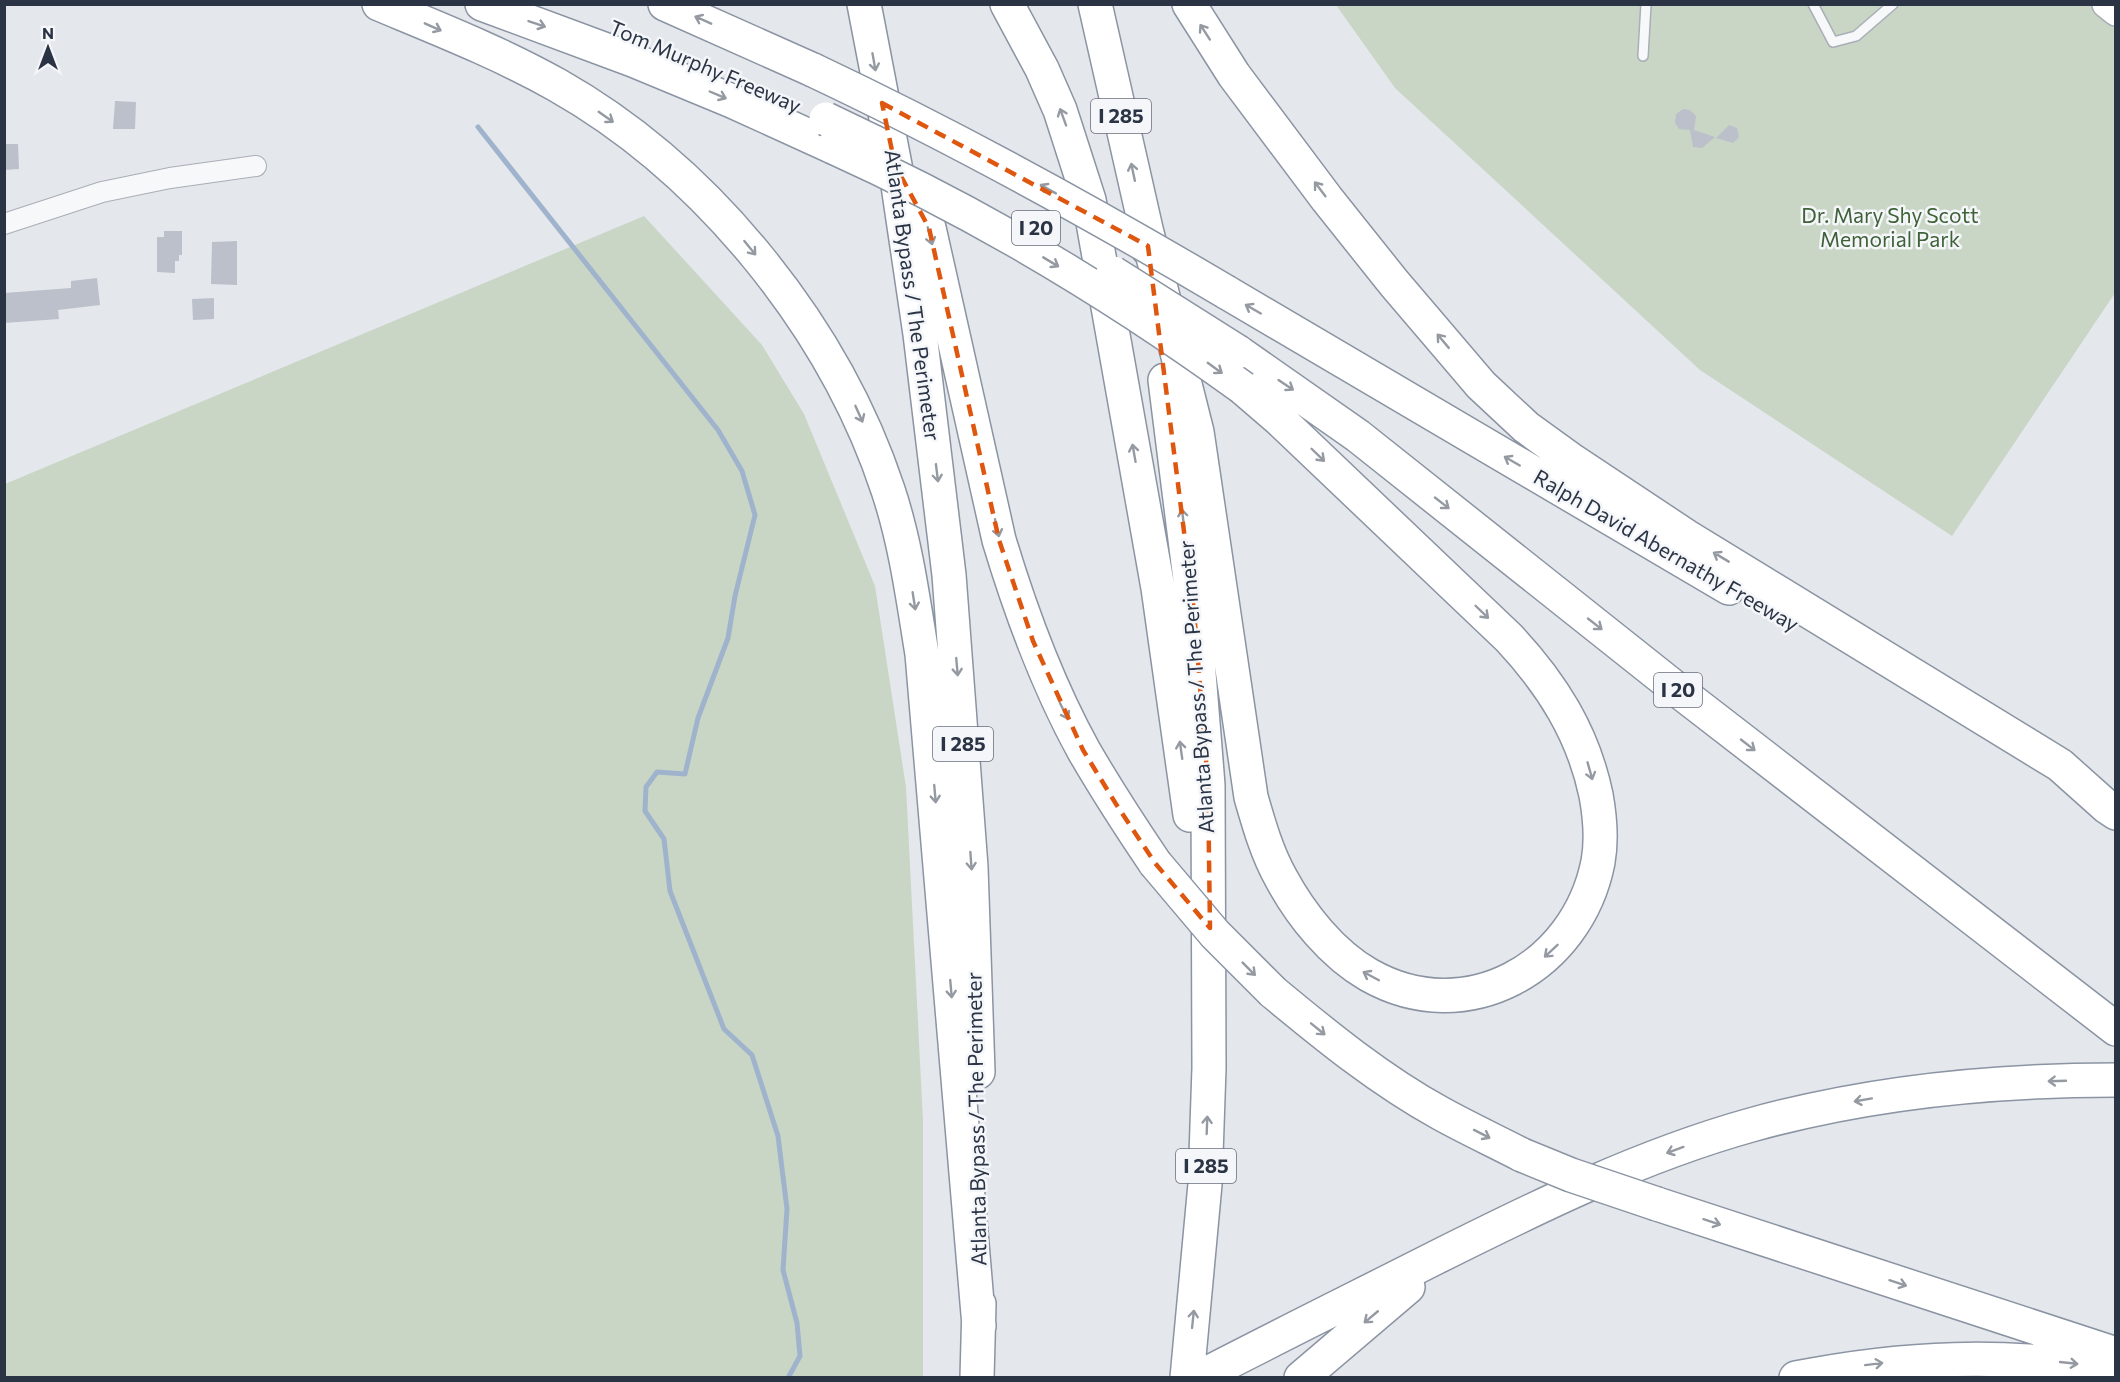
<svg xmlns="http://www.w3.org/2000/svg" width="2120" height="1382" font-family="Commissioner,sans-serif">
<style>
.green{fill:#c9d6c5}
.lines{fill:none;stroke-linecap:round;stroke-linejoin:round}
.stream{stroke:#9fb4cc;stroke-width:5}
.building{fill:#bbc0ca}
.service-casing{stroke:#a9aeb7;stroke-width:12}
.minor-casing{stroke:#a9aeb7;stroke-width:22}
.secondary-casing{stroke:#a9aeb7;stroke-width:30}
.motorway-casing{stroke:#8b94a3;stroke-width:36}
.service{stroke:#f7f8fa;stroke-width:9}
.minor{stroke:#f7f8fa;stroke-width:20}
.secondary{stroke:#fff;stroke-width:27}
.motorway{stroke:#fff;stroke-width:33}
.motorway-bridge-casing{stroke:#8b94a3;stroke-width:36;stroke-linecap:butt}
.motorway-bridge{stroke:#fff;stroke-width:33}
.oneway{stroke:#959aa2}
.marked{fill:none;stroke:#df570f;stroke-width:4.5;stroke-dasharray:12 8;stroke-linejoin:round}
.labels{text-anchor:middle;stroke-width:5;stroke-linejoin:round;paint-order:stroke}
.shield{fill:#f4f6f9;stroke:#676e7b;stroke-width:1.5}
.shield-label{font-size:20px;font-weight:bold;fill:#2b3445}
.street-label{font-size:21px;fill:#2b3445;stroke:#f4f6f9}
.park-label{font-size:21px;fill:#3f6138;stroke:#f4f6f9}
</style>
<rect width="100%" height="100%" fill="#e4e7ec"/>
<path class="green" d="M1336,5H2115V293L1952,536L1700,370L1395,88Z
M644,216L762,345L804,414L875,586L906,787L923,1121V1377H5V484Z"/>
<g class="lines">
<path class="stream" d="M478,127L718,430L742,471L755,515L735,596L728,638L698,718L685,774L657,772L646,787L645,811L664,839L670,891L724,1029L752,1055L778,1136L787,1209L783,1270L797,1323L800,1356L788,1378"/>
</g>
<path class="building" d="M115,101L136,102L135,129H113Z
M1683,109L1690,110L1696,116L1694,130L1715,137L1702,148L1693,147L1690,130L1679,129L1675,123L1676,114Z
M1729,125L1737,128L1739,137L1733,143L1716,138Z
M4,144H18L19,169L4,170Z
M164,231H182V255H179V261H175V273L157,272V237H164Z
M237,241V285L211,284L212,242Z
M97,278L100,305L58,310L59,319L4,323V293L71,288V281Z
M214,298V319L193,320L192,299Z"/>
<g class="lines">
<defs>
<path id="service" d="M1813,4L1833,42L1856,36L1893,4
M1643,56L1646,4"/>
<path id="minor" d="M4,224L102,192L170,178L256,166"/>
<path id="secondary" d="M2106,4L2116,12"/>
<path id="motorway" d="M379,4C439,29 500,53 557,85C707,170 834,327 888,490C906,544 913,599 922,654L979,1326
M482,4L633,60L732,101L833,147
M665,4L813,70
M864,4L895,165L920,334L949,575L971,867L978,1072
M1007,4L1042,69L1060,110L1089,200L1158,588L1190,815
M1095,4L1146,229L1148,249
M1189,4L1234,75L1327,199L1394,283L1481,385L1526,427L1573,461L1686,536L2060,765L2107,807L2116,813
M907,188L929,228L999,540C1021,613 1047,684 1084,751C1106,789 1130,826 1155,863
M1146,229L1197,432L1251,797C1259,825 1267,853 1281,878C1301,915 1332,954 1369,975C1466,1030 1577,968 1598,862C1602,840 1600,817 1596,795C1583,733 1552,684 1509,638L1279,419L1243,388
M1226,292L1729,588
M1238,352L1358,436L1684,695L2116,1029
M1165,380L1194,611L1208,785L1209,1068L1205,1184L1187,1378
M1273,992C1326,1036 1380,1080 1440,1113C1467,1128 1495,1141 1522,1155
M1657,1204L2116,1354
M977,1378L979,1304
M1198,1378C1277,1337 1356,1298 1435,1258C1537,1207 1640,1156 1751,1125C1869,1092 1993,1080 2116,1080
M1301,1378L1408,1287
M1796,1378C1908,1356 2000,1354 2113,1369"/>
</defs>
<use href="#service" class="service-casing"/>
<use href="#minor" class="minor-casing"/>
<use href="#secondary" class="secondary-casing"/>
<use href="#motorway" class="motorway-casing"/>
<use href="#service" class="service"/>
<use href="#minor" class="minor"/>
<use href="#secondary" class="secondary"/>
<use href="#motorway" class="motorway"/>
<defs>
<path id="motorway-bridge" d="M813,70C955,137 1091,212 1226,292
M826,119L878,144
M833,147C977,212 1115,295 1243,388
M1113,273L1238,352
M1155,863L1215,934L1273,992
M1522,1155L1571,1175L1657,1204"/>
</defs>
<use href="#motorway-bridge" class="motorway-bridge-casing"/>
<use href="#motorway-bridge" class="motorway-bridge"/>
</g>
<defs><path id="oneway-shaft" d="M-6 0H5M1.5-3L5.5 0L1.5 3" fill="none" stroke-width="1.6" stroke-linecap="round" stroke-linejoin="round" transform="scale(1.5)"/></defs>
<g class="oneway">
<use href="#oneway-shaft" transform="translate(703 20) rotate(-156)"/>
<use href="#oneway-shaft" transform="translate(537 24) rotate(19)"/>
<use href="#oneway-shaft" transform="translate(433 27) rotate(24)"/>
<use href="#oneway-shaft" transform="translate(1205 32) rotate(-123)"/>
<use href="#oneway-shaft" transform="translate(874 62) rotate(80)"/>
<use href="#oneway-shaft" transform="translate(718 95) rotate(23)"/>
<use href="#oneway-shaft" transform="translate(606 117) rotate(35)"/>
<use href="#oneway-shaft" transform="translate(1063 117) rotate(-110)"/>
<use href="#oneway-shaft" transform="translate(1133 172) rotate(-102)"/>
<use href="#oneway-shaft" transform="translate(1048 189) rotate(-151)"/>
<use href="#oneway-shaft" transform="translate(1320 189) rotate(-127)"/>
<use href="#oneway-shaft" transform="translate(930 236) rotate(75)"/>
<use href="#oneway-shaft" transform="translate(750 248) rotate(51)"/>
<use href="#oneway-shaft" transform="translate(1051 262) rotate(31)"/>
<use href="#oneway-shaft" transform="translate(1253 309) rotate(-150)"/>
<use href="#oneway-shaft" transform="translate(1443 341) rotate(-130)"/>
<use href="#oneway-shaft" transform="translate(1215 368) rotate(36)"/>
<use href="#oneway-shaft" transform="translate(1286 385) rotate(34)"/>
<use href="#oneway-shaft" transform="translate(859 414) rotate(66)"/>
<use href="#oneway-shaft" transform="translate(1134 453) rotate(-100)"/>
<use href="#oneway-shaft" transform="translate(1318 455) rotate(44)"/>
<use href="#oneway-shaft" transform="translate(1512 461) rotate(-150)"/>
<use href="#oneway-shaft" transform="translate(937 473) rotate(83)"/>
<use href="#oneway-shaft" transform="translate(1442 503) rotate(38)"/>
<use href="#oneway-shaft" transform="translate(1183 518) rotate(-97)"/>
<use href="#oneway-shaft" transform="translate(997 528) rotate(77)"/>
<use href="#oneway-shaft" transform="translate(1721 557) rotate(-149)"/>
<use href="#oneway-shaft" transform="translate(914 601) rotate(81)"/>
<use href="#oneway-shaft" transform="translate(1482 612) rotate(44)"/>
<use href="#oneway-shaft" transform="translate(1595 624) rotate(38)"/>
<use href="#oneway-shaft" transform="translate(957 667) rotate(85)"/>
<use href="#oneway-shaft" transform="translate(1064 711) rotate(63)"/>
<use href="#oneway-shaft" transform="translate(1748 745) rotate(38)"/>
<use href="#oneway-shaft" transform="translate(1181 750) rotate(-98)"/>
<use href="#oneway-shaft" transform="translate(1590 771) rotate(74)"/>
<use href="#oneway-shaft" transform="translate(935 794) rotate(85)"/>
<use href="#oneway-shaft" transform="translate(971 861) rotate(86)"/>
<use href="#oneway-shaft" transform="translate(1551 951) rotate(137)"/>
<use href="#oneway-shaft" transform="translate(1249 969) rotate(45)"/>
<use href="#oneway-shaft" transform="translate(1371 976) rotate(-152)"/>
<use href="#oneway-shaft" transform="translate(951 989) rotate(85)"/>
<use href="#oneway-shaft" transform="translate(1318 1029) rotate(39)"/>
<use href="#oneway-shaft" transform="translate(2057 1081) rotate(178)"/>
<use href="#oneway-shaft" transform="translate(1863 1100) rotate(170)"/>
<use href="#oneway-shaft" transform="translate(1207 1125) rotate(-88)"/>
<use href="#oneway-shaft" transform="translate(1482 1134) rotate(27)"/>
<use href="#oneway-shaft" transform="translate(1675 1150) rotate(160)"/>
<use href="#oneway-shaft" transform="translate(1712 1222) rotate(18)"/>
<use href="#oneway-shaft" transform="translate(1898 1283) rotate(18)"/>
<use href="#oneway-shaft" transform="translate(1371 1317) rotate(140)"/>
<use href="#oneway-shaft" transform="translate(1193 1319) rotate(-84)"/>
<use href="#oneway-shaft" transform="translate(2069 1363) rotate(6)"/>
<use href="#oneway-shaft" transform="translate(1874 1364) rotate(-7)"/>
</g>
<path class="marked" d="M882,103L1148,246L1194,611L1208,785L1210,928L1155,863L1116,804L1083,750L1033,641L999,540L929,228L895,165Z"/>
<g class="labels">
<g class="shield">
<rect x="1091" y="99" width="60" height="34" rx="4.5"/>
<rect x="1012" y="211" width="48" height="34" rx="4.5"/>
<rect x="1654" y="673" width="48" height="34" rx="4.5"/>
<rect x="933" y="727" width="60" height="34" rx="4.5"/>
<rect x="1176" y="1149" width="60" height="34" rx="4.5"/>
</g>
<g class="shield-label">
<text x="1121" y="123">I 285</text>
<text x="1036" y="235">I 20</text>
<text x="1678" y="697">I 20</text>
<text x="963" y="751">I 285</text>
<text x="1206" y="1173">I 285</text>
</g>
<g class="street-label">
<text transform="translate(705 67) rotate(23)" y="7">Tom Murphy Freeway</text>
<text transform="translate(912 295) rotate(82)" y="7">Atlanta Bypass / The Perimeter</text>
<text transform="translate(1666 551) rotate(30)" y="7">Ralph David Abernathy Freeway</text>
<text transform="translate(1197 687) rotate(-94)" y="7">Atlanta Bypass / The Perimeter</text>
<text transform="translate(977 1119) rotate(-91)" y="7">Atlanta Bypass / The Perimeter</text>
</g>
<g class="park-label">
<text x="1890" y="223">Dr. Mary Shy Scott<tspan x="1890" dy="24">Memorial Park</tspan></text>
</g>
</g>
<rect width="2120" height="1382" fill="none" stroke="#2b3445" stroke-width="12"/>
<g transform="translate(48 48)" stroke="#f4f6f9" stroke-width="4.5" paint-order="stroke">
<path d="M0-4.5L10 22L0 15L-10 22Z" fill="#2b3445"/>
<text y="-9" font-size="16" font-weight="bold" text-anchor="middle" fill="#2b3445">N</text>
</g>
</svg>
